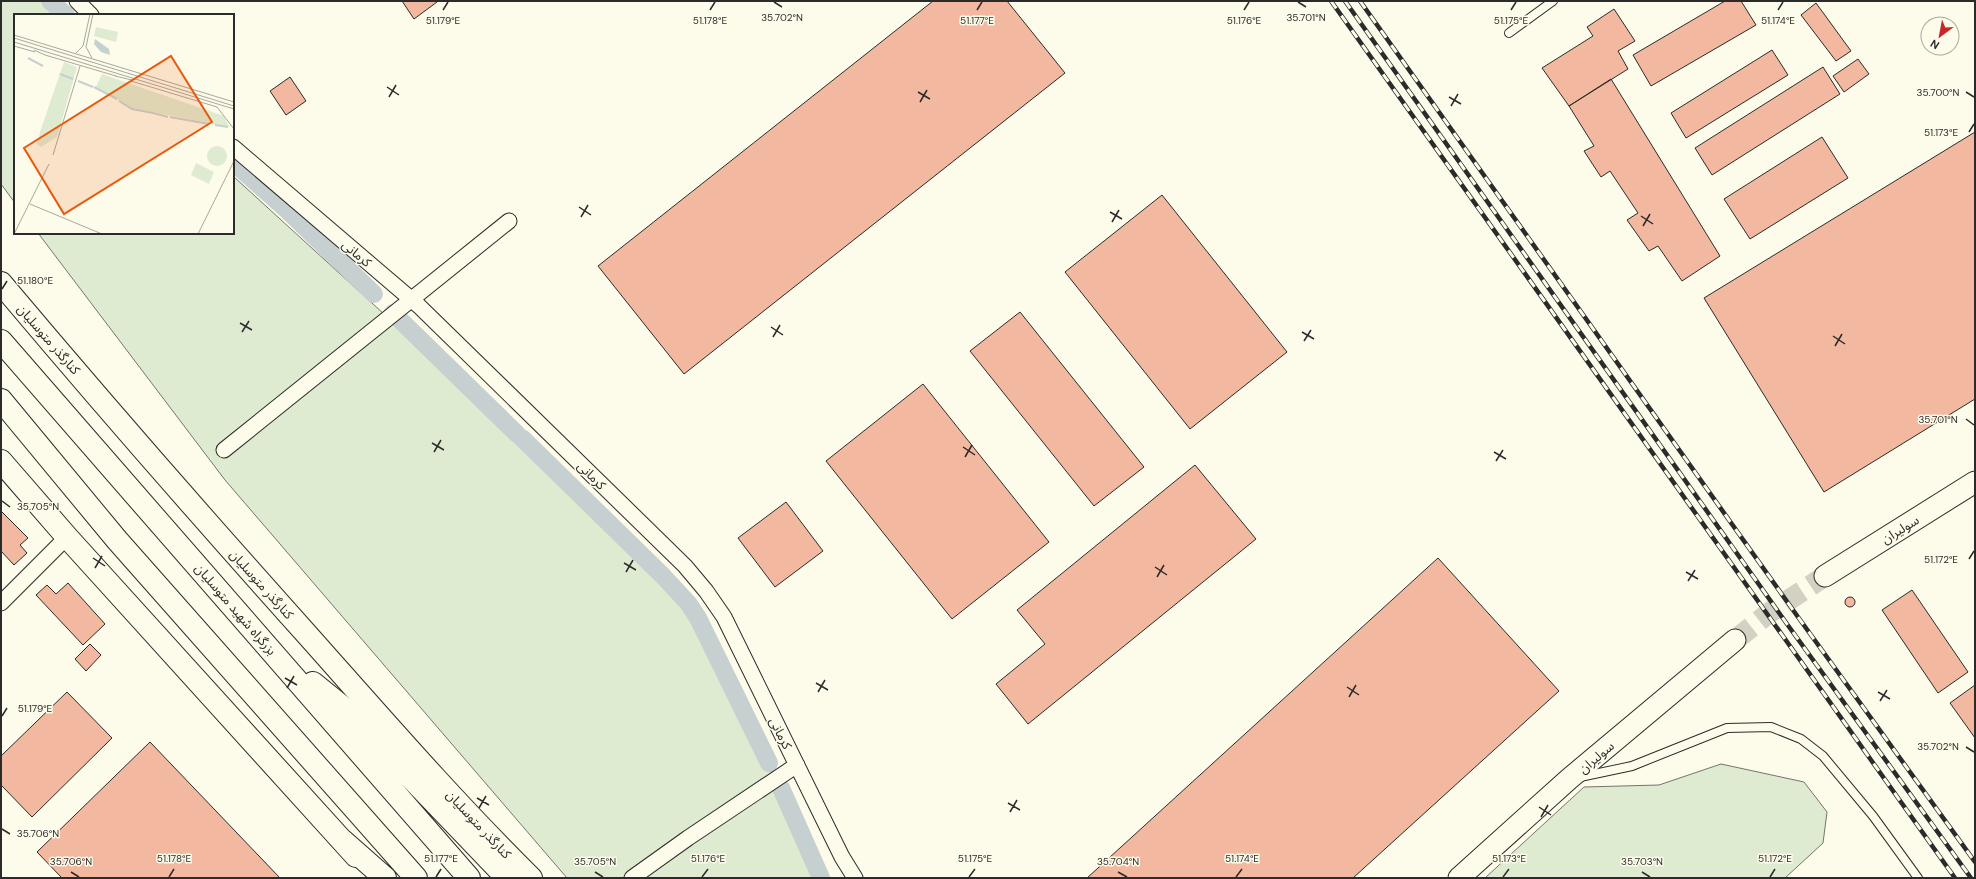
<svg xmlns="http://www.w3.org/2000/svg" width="1976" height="879" font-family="'DM Sans','Noto Sans Arabic',sans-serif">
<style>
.green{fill:#deebd1;stroke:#74746e}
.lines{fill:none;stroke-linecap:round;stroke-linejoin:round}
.canal{stroke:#c7d0d0;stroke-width:18}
.building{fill:#f2b8a0;stroke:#2b2b2b}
.secondary-tunnel{stroke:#d3d1c4;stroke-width:21;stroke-dasharray:21 10;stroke-linecap:butt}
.lane-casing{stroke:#2b2b2b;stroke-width:10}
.street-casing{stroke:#2b2b2b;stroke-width:17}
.secondary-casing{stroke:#2b2b2b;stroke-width:23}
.primary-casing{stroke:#2b2b2b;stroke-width:24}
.highway-casing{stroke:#2b2b2b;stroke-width:24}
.lane{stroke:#fdfbea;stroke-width:8}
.street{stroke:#fdfbea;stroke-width:15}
.secondary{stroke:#fdfbea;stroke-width:21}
.primary{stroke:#fdfbea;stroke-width:22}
.highway{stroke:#fdfbea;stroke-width:22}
.rail-casing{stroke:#2b2b2b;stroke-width:4.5}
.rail{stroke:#fdfbea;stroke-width:3;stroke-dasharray:9;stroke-linecap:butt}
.ticks{fill:none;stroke:#2b2b2b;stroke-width:1.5}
.labels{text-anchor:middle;stroke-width:3;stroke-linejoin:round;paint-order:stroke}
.street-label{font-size:13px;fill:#2b2b2b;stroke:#fdfbea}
.inset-river{fill:none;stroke:#c7d0d0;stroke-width:2}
.inset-road{fill:none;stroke:#a9a89e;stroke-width:1}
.view{fill:#e8590c;fill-opacity:0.15;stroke:#e8590c;stroke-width:2}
.inset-edge{fill:none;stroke:#2b2b2b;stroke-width:2}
.ticks-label{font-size:10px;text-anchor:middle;fill:#2b2b2b;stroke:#fdfbea;stroke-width:3;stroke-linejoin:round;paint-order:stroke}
</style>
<rect width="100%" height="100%" fill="#fdfbea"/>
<path class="green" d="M1,1H42L57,15H15V203L1,184Z
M233,176L384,314L687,607L827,878H567L225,480L38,233H233Z
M1721,764L1804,782L1827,812L1823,843L1785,878H1485L1584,787L1659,785Z"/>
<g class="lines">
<path class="canal" d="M50,1L66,15
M233,162L286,209L374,294
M393,313L517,434
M522,438L663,576L688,603L698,618L769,763
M781,788L821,878"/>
</g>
<path class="building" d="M402,1H437V2L414,19Z
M933,1H1007L1065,73L684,374L598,266Z
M1725,1H1741L1756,25L1651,86L1633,55Z
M1816,3L1851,51L1836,61L1801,15Z
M1614,9L1635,41L1618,51L1628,69L1569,106L1542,68L1593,36L1587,27Z
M1772,50L1788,75L1686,138L1671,113Z
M1858,59L1869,74L1844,92L1833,76Z
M1823,67L1840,94L1712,175L1695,148Z
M290,77L306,101L286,115L270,91Z
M1611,79L1720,256L1682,281L1658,246L1649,251L1627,220L1638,213L1610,171L1601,177L1584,151L1594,146L1569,106Z
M1975,132V399L1824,492L1704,298Z
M1822,137L1848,178L1750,239L1724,199Z
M1162,195L1287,352L1190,429L1065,272Z
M1020,312L1144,467L1094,506L970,351Z
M923,384L1049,542L952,619L826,461Z
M1195,465L1256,539L1028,724L996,684L1045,644L1017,610Z
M786,502L823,551L775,587L738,538Z
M1,511L28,538L20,545L27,553L14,565L1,551Z
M1438,558L1559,691L1353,878H1087Z
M68,583L105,624L83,645L36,595L47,585L56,594Z
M1912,590L1968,672L1938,693L1882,610Z
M1845 602a5 5 0 1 1 10 0a5 5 0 1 1-10 0Z
M90,644L101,655L86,671L75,659Z
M1975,685V738L1950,703Z
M67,692L112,738L32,817L1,785V756Z
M150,742L280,878H62L37,852Z"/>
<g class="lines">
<path class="secondary-tunnel" d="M1735,640L1769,613L1825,576"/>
<defs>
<path id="lane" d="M1509,33L1553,1
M1580,777L1632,766L1727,728L1771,727L1801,739L1823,756L1873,816L1918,878"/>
<path id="street" d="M77,1L91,15
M233,147L419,306L685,566L706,591L724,617L842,857L855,878
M224,450L509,221
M1,603L67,537
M632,878L688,838L797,765"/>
<path id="secondary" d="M1825,576L1975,482
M1459,878L1569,779L1735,640"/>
<path id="primary" d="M1,283C102,403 206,522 311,639C383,720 454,802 531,878
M1,461L67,537L356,856"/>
<path id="highway" d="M1,341L469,878
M1,400L117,540L416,878
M313,683L345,709L507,878
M343,841L385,878"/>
</defs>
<use href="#lane" class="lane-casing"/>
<use href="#street" class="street-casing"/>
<use href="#secondary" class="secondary-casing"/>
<use href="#primary" class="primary-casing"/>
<use href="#highway" class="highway-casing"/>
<use href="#lane" class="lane"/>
<use href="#street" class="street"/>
<use href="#secondary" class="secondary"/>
<use href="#primary" class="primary"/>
<use href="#highway" class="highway"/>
<defs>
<path id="rail" d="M1331,1L1955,878
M1345,1L1787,624L1971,878
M1360,1L1798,617L1975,862"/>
</defs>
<use href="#rail" class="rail-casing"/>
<use href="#rail" class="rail"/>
</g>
<path class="ticks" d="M774,2L782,7M1298,2L1306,7M443,10L448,2M710,10L715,2M977,10L982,2M1244,10L1249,2M1511,10L1516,2M1778,10L1783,2M387,87L399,95M918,92L930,99M1966,92L1974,97M389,97L396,85M1449,97L1461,104M920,102L927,90M1451,106L1458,94M1969,132L1974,124M579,207L591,215M1110,212L1122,219M1641,216L1653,224M581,217L588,205M1112,222L1119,210M1643,226L1650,214M2,289L7,281M240,323L252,330M771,327L783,335M242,332L249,321M1302,332L1314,339M1833,336L1845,344M773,337L780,325M1304,341L1311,330M1835,346L1842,334M1966,419L1974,425M432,443L444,450M963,447L975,455M434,452L441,440M1494,452L1506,459M965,457L972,445M1496,461L1503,450M2,501L10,507M93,558L105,566M1969,559L1974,551M624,563L636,570M1155,567L1167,575M95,568L102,556M626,572L633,560M1686,572L1698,579M1157,577L1164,565M1688,581L1695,570M285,678L297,685M816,683L828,690M1347,687L1359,695M287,688L294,676M818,692L825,680M1878,692L1890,699M1349,697L1356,685M1880,701L1887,690M2,716L7,708M1966,747L1974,752M477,798L489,805M1008,803L1020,810M1539,807L1551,815M479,808L486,796M1010,812L1017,800M1541,817L1548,805M2,829L10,834M71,872L79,877M595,872L603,877M1118,872L1127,877M1642,872L1650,877M169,877L174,869M436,877L441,869M702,877L708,869M969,877L975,869M1236,877L1242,869M1503,877L1509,869M1770,877L1775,869"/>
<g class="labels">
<g class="street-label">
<text transform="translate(357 253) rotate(40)" y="5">کرمانی</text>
<text transform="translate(49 339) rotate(49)" y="5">کنارگذر متوسلیان</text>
<text transform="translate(592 475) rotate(45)" y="5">کرمانی</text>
<text transform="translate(1900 529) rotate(-32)" y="5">سولیران</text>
<text transform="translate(262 584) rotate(48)" y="5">کنارگذر متوسلیان</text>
<text transform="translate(236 609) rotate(49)" y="5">بزرگراه شهید متوسلیان</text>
<text transform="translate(781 733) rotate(63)" y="5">کرمانی</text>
<text transform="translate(1596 757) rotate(-40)" y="5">سولیران</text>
<text transform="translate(479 824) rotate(47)" y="5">کنارگذر متوسلیان</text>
</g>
</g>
<g transform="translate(14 14)">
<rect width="220" height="220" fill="#fdfbea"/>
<path d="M82,13L104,18L102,28L80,22ZM50,48L63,53L43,123L27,133L23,130L26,118ZM88,60L210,102L215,113L118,94L82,73ZM193 142a10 10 0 1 1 20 0a10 10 0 1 1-20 0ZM182,149L200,158L195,170L177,161Z" fill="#deebd1"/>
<path d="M81,25L95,35L96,41L87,38L80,30Z" fill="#c7d0d0"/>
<path class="inset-river" d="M14,44L29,52M46,60L59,65M64,67L79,73M80,73L103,85M105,87L118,95L139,99M139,99L154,103M156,103L195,110M201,111L214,113"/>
<path class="inset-road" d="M0,21L220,88M0,24L220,92M0,28L220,95M0,32L21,38M20,36L31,41M62,39L69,32L76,0M31,41L102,62M78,44L72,33L79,0M101,62L118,66M117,67L203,93L220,115M39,141L66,52M16,190L88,220M0,220L35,150M184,220L220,147"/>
<path class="view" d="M157,42L198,108L50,200L10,134Z"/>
<rect width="220" height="220" class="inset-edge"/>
</g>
<g class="ticks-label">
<text x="1306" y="21">35.701°N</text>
<text x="782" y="21">35.702°N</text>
<text x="443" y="24">51.179°E</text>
<text x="710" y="24">51.178°E</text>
<text x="977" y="24">51.177°E</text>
<text x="1244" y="24">51.176°E</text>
<text x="1511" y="24">51.175°E</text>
<text x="1778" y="24">51.174°E</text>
<text x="1938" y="96">35.700°N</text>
<text x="1941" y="136">51.173°E</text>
<text x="35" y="284">51.180°E</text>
<text x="1938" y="423">35.701°N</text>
<text x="38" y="510">35.705°N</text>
<text x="1941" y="563">51.172°E</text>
<text x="35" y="712">51.179°E</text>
<text x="1938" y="750">35.702°N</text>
<text x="38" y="837">35.706°N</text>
<text x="174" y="862">51.178°E</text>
<text x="441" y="862">51.177°E</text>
<text x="708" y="862">51.176°E</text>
<text x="975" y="862">51.175°E</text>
<text x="1242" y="862">51.174°E</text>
<text x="1509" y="862">51.173°E</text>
<text x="1775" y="862">51.172°E</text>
<text x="71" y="865">35.706°N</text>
<text x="595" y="865">35.705°N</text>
<text x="1118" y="865">35.704°N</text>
<text x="1642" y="865">35.703°N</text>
</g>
<rect width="1976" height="879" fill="none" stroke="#2b2b2b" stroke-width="4"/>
<g transform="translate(1940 36) rotate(212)"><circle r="19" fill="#fdfbea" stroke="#a9a89e"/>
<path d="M0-3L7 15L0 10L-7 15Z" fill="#c62828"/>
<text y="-6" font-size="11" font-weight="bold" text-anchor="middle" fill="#2b2b2b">N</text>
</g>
</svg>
